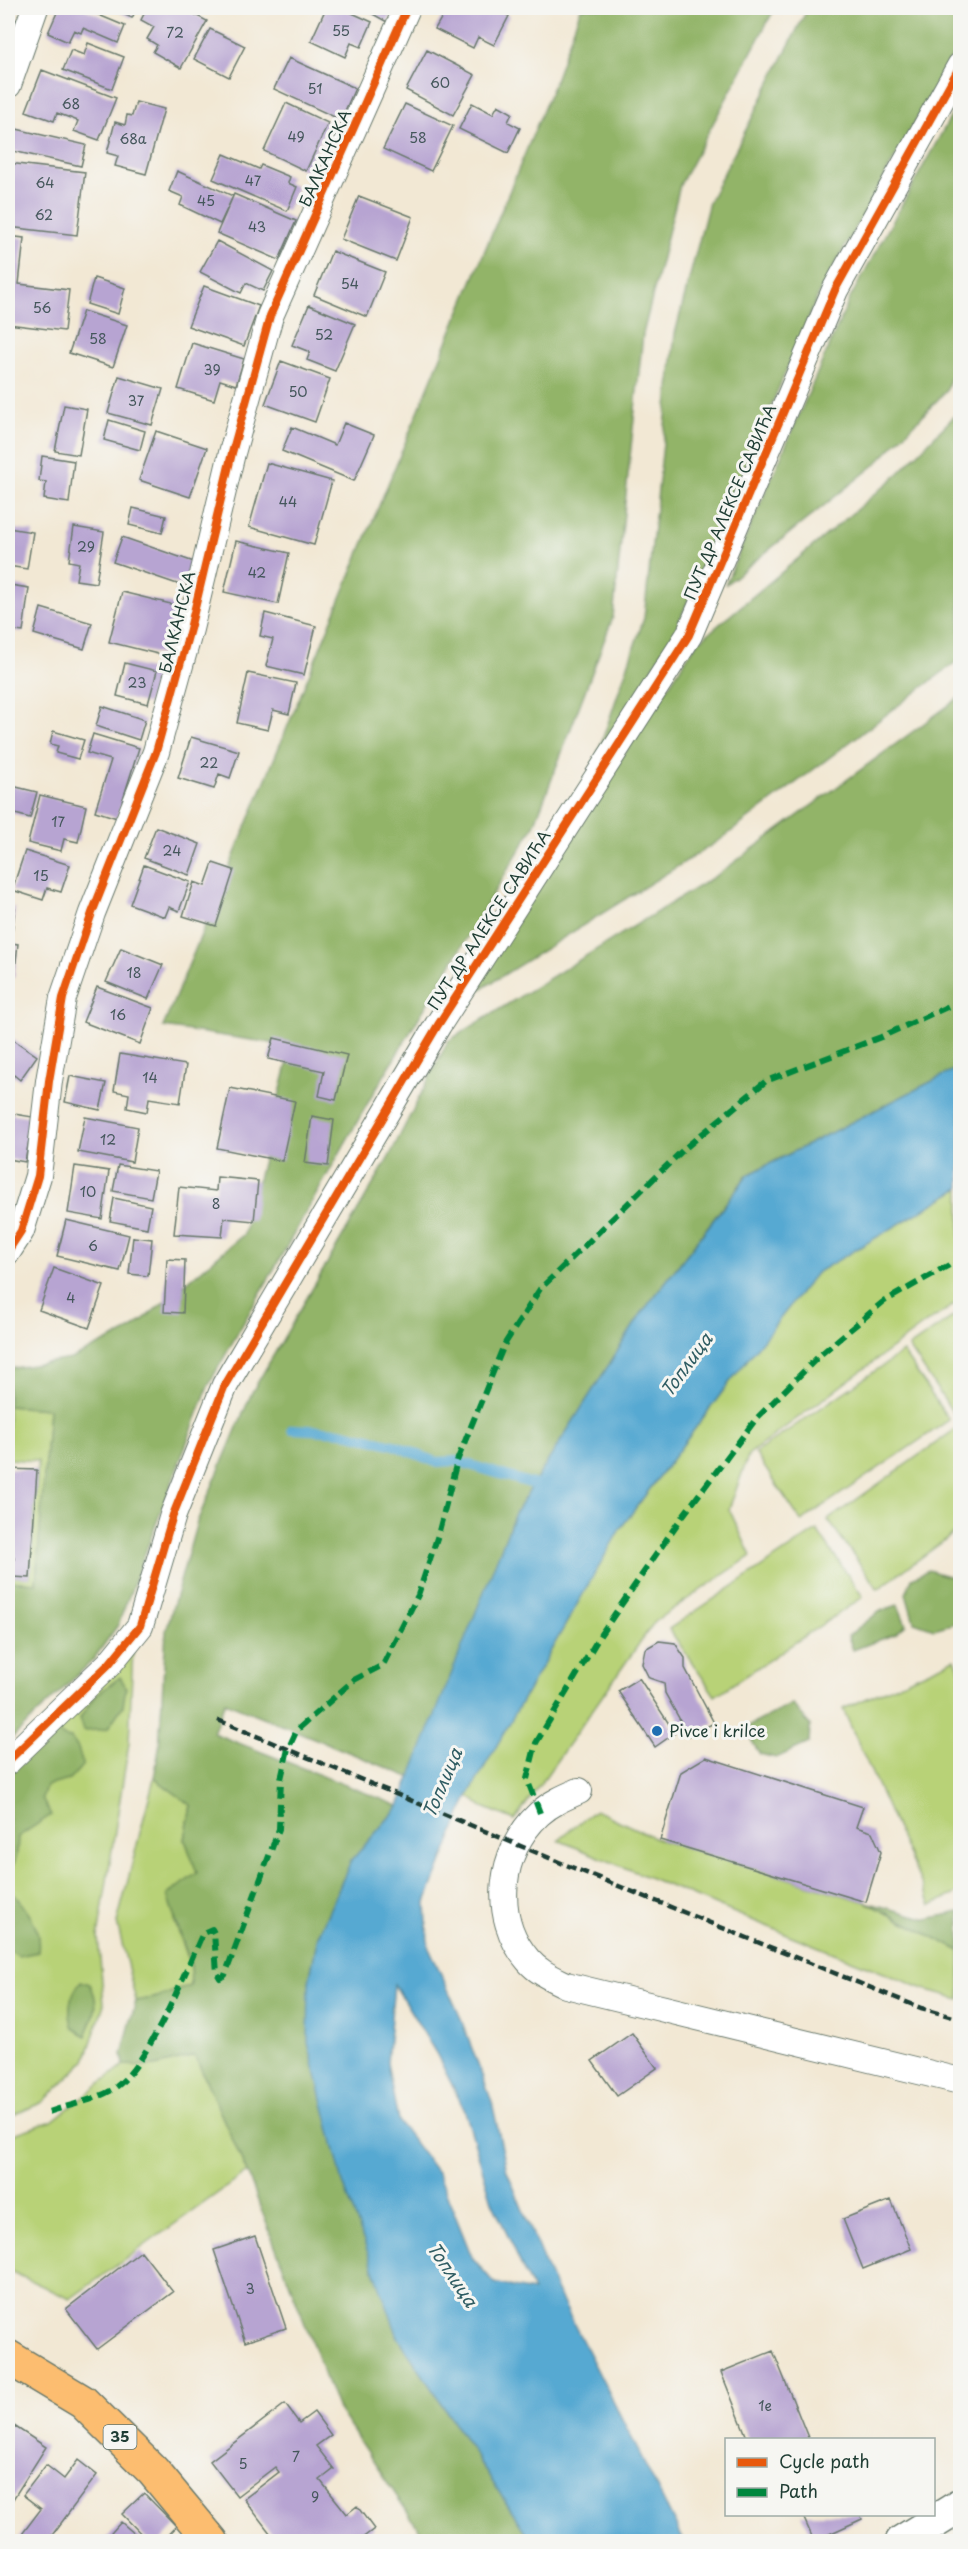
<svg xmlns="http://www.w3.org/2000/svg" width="968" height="2549" font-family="'Playpen Sans',sans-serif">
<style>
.green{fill:#b8d277;stroke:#6c8856;stroke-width:1.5}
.forest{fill:#92b468;stroke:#58784e;stroke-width:1.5}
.water{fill:#57a9d2;stroke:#3b7383;stroke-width:1.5;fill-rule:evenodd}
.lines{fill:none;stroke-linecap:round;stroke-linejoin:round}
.stream{stroke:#57a9d2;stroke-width:10}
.building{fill:#b7a4d2}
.minor-casing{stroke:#69796c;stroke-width:28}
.tertiary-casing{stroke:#69796c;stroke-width:36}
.primary-casing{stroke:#69796c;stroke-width:36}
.minor{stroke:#fff;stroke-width:26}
.tertiary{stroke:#fff;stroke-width:33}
.primary{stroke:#fcbd6f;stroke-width:33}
.rail{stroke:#1f3d34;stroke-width:4.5;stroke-dasharray:9 4.5;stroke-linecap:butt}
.quiet{stroke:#00873e;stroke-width:6;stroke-dasharray:12 6;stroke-linecap:butt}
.cycleway-casing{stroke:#f6f6f2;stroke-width:11}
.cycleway{stroke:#e8590c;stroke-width:8}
.poi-dot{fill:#1f6fb2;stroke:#f6f6f2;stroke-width:2}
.labels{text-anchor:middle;stroke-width:6;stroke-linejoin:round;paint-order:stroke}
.number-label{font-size:14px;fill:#45575c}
.shield{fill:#f6f6f2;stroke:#60746d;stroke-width:1.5}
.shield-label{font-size:15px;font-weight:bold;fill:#1f3d34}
.street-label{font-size:16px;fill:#1f3d34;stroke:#f6f6f2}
.poi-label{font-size:16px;fill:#1f3d34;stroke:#f6f6f2;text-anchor:start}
.water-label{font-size:18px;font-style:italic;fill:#305d63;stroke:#f6f6f2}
</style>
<rect width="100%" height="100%" fill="#f6f6f2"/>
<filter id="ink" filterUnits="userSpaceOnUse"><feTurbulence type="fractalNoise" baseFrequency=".0167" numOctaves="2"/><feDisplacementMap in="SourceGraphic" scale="12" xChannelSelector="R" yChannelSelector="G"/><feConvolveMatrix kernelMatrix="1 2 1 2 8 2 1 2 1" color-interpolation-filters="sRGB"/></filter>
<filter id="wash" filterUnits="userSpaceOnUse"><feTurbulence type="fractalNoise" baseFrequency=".008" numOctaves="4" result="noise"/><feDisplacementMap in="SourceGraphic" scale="24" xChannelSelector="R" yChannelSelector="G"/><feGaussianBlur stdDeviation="1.35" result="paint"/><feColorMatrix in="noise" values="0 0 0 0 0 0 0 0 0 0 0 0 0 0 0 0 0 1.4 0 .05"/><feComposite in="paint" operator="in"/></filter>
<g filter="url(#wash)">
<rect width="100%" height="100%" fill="#f2e8d4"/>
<path class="green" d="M960,1188V1301L926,1323L749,1454L729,1509L751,1556L655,1621L515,1820L483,1807L468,1796L620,1529L729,1383L816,1273Z
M960,1312V1412L955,1416L909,1347Z
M903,1352L949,1420L801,1521L755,1453Z
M8,1406L49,1409L36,1583L8,1581V1577H30L38,1461L8,1459Z
M960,1426V1529L878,1589L828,1520Z
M817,1530L863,1597L715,1696L669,1629Z
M133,1648L129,1743L98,1937L104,2004L85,2061L43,2102L8,2117V1773Z
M955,1659L960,1671V1892L931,1905L843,1709Z
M154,1778L191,1805L185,1840L198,1873L174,1920L190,1963L191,1986L154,1998L136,2001L117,1923Z
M595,1810L660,1840L866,1902L960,1951V1999L924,1989L759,1923L558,1840Z
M195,2055L247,2172L70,2299L8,2270V2136L52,2121L124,2065L155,2066Z"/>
<path class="forest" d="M581,8H775L680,185L643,334L613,617L534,826L373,1094L209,1384L118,1625L93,1660L8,1742V1581L36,1583L49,1409L8,1406V1369L71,1359L132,1329L244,1234L292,1046L163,1027L553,86Z
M808,8H960V42L820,291L676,629L593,767L644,618L675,334L709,202Z
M960,100V350L946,391L877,463L725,585L849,300Z
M960,410V659L720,840L462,1001L696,644L894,478Z
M960,697V1067L747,1175L641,1314L515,1513L412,1778L225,1702L213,1733L399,1806L351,1861L318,1936L309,1982L398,2337L531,2541H427L337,2408L247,2172L195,2056L155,2066L124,2065L122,2054L136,2001L154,1998L191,1986L190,1963L167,1895L197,1873L185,1840L191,1805L154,1778L159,1749L166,1631L197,1522L252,1392L388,1159L448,1041L717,875Z
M928,1570L951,1577L960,1590L959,1622L934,1629L914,1622L906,1594L912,1578Z
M898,1605L906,1625L895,1634L853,1650L848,1636L880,1611Z
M120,1677L126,1687L123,1706L107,1729L84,1731L80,1718L94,1697Z
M792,1704L810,1725L809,1743L776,1758L760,1754L748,1735L749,1726Z
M54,1729L65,1737L71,1738L78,1748L83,1765L69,1780L46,1786L42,1798L51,1815L18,1837L17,1855L8,1878V1773Z
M15,1895C30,1914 41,1927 38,1952L18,1956L8,1949V1897Z
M866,1902L927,1919L960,1912V1951Z
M81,1981L90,1984C101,2006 94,2015 86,2036L73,2028C67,2009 69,1997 81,1981Z"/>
<path class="water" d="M960,1067V1188L816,1273L729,1383L620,1529L468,1796L426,1902L428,1945L459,2014L492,2102L507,2171L551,2279L684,2541H531L398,2337L343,2183L308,2043L309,1982L318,1936L351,1861L399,1806L515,1513L641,1314L748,1175ZM394,1984L436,2053L465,2111L492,2201L533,2291L494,2283L472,2257L439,2175L398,2121L387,2063Z"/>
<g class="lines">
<path class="stream" d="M292,1429L341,1432L394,1445L436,1462L457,1461L546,1488"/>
</g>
<g id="blocks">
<path class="building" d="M59,8H82L125,26L118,43L83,28L81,33L74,30L68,42L48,33Z
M110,8H137L132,18Z
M147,8H182L207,21L181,68L153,52L157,45L147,39L154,27L141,20Z
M326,8H341L372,22L361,47L351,43L345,57L311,41Z
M362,8H396L387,22Z
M447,8H494L509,16L494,45L478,37L473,48L435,29Z
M8,16L20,22L8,49Z
M210,29L245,46L229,77L194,59Z
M88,43L124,57L112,89L63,70L71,50L84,55Z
M427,50L475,75L453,115L406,90Z
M289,58L355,88L341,120L274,89Z
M42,70L116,98L99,140L74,131L78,121L57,113L54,121L26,111Z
M136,102L164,109L146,174L115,166L118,156L107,153L115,122L125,125L127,115L132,116Z
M286,103L328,123L306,171L264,151Z
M472,103L493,114L498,105L512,113L508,122L520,128L508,153L459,129Z
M405,104L453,126L431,171L383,149Z
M12,128L86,145L81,166L8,150Z
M224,154L259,169L261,165L290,177L288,183L297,187L287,211L213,179Z
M8,163L85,172L77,235L8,227Z
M177,171L233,196L220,224L180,205L183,197L169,191Z
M234,194L296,221L279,260L217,233Z
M359,196L413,217L396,261L341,239Z
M8,236L24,238L19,284L69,290L64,331L8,324Z
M217,241L273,271L263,291L246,283L241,293L200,272Z
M332,251L385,272L367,317L314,295Z
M94,278L125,288L118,314L87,304Z
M204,286L259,306L244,346L188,326Z
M309,305L355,324L335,371L307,360L310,352L292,345Z
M83,311L127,325L113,367L69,353Z
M192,343L244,359L236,385L220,380L214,400L178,389Z
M281,361L330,379L315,422L265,404Z
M119,376L163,389L152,425L108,413Z
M64,405L87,409L79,455L55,451Z
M109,420L145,431L140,450L104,440Z
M344,423L374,435L354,481L282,451L292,427L335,445Z
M156,431L207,448L190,497L139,480Z
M42,456L74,461L69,503L44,499L46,482L39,481Z
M267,463L332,481L314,545L249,527Z
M133,508L166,516L162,533L129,525Z
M74,527L104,532L96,583L76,580L79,563L69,561Z
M8,528L33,532L27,569L8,566Z
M122,537L194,562L186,587L113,562Z
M236,541L289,553L278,604L224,592Z
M10,585L29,588L23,632L8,630Z
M122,592L179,606L166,656L109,642Z
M41,608L92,623L84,649L34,634Z
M265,613L316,626L304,675L266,666L273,639L260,636Z
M125,663L157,671L148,704L117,696Z
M248,673L296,683L289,714L273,710L268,730L237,723Z
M102,706L145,720L139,740L96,726Z
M53,731L84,740L78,759L56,753L58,746L50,744Z
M93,734L139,748L117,818L95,811L111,760L87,753Z
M191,737L239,751L230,778L219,774L214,789L178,778Z
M8,785L37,792L30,818L8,812Z
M40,795L86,806L78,842L64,839L61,851L28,843Z
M156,827L200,844L189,875L144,858Z
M25,851L70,865L61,892L47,888L43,900L12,890Z
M213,863L234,870L216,926L183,916L194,882L205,886Z
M144,865L190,882L179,911L169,907L165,917L130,904Z
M8,907L15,908L11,943L18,944L14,978L8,977Z
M121,948L163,965L148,999L106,982Z
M97,987L153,1008L140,1044L83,1022Z
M8,1036L37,1056L20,1080L14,1075L9,1082L8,1080Z
M274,1038L347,1055L336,1100L319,1096L324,1071L268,1059Z
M120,1054L186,1065L180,1103L149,1098L147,1112L127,1108L129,1094L114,1091Z
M70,1076L106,1083L100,1110L65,1102Z
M230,1088L295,1101L282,1161L217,1148Z
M8,1113L33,1117L25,1162L8,1159Z
M312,1116L334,1120L328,1166L305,1163Z
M85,1117L138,1127L132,1162L78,1152Z
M118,1165L156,1171L151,1198L113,1191Z
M75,1166L109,1171L102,1219L68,1213Z
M217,1177L258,1181L254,1221L224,1218L222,1237L174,1234L179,1187L216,1191Z
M114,1198L151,1206L147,1228L110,1221Z
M66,1220L129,1235L120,1271L57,1256Z
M133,1237L152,1239L148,1276L129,1274Z
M167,1259L185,1260L183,1313L164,1312Z
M54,1268L104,1286L89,1328L39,1310Z
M8,1469L37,1470L30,1578L13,1577L14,1558H8Z
M659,1641L675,1643L685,1658V1668L714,1723L689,1736L665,1693L664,1683L649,1678L642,1664L645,1649Z
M639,1678L675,1733L655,1747L618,1691Z
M706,1757L863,1807L856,1827L872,1832L881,1852L866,1902L660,1840L681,1772Z
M632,2033L657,2068L617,2096L592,2061Z
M891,2200L911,2249L863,2269L843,2219Z
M255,2236L286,2328L245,2342L214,2250Z
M141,2251L173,2292L97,2349L66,2309Z
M773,2351L809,2440H748L721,2372Z
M285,2404L299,2423L314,2412L331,2435L316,2446L334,2469L320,2480L347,2514L357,2506L374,2529L357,2542H277L244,2499L279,2472L275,2467L237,2496L210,2461Z
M8,2422L46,2447L8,2507Z
M78,2460L97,2475L47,2542H25L19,2538L41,2509L23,2495L46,2465L64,2479Z
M144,2493L176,2526L161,2542H149L122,2514Z
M802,2514H860L862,2519L814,2541Z
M121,2522L144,2542H103Z"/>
</g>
</g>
<g filter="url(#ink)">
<use href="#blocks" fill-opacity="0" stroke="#69796c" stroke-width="1.5"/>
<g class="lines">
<defs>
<path id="minor" d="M8,85L35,8
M8,1251L21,1231L38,1176L49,1081L63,998L92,913L156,752L190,629L232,453L270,316L407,8
M8,1761L109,1664L140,1626L173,1515L225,1385L438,1025L689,635L835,290L960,66
M579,1791C565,1797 551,1803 539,1814C499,1851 491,1917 528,1960C538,1972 552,1978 566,1985L960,2081"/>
<path id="tertiary" d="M902,2542L960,2506"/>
<path id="primary" d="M8,2357L83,2402L153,2471L212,2542"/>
</defs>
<use href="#minor" class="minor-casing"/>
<use href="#tertiary" class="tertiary-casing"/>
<use href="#primary" class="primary-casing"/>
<use href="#minor" class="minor"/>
<use href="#tertiary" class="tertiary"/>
<use href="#primary" class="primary"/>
<path class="rail" d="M218,1720L559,1862L921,2008L960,2019"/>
<path class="quiet" d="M540,1813L527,1779L536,1743L601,1634L682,1517L756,1419L820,1355L883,1302L960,1259
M49,2112C69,2105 92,2101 110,2091C147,2071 185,1972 203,1933L212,1929L214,1933L217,1973L220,1978L225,1975L279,1829L281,1779L288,1749L297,1730L354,1680L383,1665L418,1595L438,1535L457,1461L504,1345L540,1289L684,1149L766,1081L881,1037L960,1001"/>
<defs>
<path id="cycleway" d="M8,1251L21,1231L38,1176L49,1081L63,998L92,913L156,752L190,629L232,453L270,316L407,8
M8,1761L109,1664L140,1626L173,1515L225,1385L438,1025L689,635L835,290L960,66"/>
</defs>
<use href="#cycleway" class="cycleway-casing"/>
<use href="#cycleway" class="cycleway"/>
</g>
</g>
<circle class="poi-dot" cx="657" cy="1731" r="6"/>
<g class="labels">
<g class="number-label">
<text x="341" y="36">55</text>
<text x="175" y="38">72</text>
<text x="440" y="88">60</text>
<text x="315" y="94">51</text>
<text x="71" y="109">68</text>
<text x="296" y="142">49</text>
<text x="418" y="143">58</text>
<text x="133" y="144">68a</text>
<text x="253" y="186">47</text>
<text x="45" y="188">64</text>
<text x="206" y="206">45</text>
<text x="44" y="220">62</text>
<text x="257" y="232">43</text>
<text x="350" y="289">54</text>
<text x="42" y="313">56</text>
<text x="324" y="340">52</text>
<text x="98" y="344">58</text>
<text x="212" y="375">39</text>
<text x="298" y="397">50</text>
<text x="136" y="406">37</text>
<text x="288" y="507">44</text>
<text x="86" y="552">29</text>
<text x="257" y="578">42</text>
<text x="137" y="688">23</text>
<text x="209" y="768">22</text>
<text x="58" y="827">17</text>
<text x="172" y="856">24</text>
<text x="41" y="881">15</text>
<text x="134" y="978">18</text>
<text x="118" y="1020">16</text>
<text x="150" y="1083">14</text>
<text x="108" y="1145">12</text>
<text x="88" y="1197">10</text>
<text x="216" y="1209">8</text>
<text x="93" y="1251">6</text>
<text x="71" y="1303">4</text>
<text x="250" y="2294">3</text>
<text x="765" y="2411">1e</text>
<text x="296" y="2462">7</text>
<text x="243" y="2469">5</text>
<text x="315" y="2502">9</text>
</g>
<rect class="shield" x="103.5" y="2425" width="33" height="24" rx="4.5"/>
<g class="shield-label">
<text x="120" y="2442">35</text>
</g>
<g class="street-label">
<text transform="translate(325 158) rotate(-66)" y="6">БАЛКАНСКА</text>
<text transform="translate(730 502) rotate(-67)" y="6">ПУТ ДР АЛЕКСЕ САВИЋА</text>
<text transform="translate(177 622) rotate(-76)" y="6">БАЛКАНСКА</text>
<text transform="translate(489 920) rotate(-57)" y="6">ПУТ ДР АЛЕКСЕ САВИЋА</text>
</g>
<g class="poi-label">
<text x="669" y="1737">Pivce i krilce</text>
</g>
<g class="water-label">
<text transform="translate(687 1365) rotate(-54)" y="6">Топлица</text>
<text transform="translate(443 1783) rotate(-67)" y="6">Топлица</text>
<text transform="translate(452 2275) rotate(56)" y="6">Топлица</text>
</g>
</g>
<rect width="968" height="2549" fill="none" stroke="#f6f6f2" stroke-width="30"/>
<rect x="725" y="2438" width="210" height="78" fill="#f6f6f2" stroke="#a0aca6" stroke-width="1.5"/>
<rect x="737" y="2458" width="30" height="9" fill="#e8590c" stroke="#a0aca6" stroke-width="1.5"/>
<text x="779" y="2468" font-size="18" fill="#1f3d34">Cycle path</text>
<rect x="737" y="2488" width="30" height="9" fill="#00873e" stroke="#a0aca6" stroke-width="1.5"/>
<text x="779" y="2498" font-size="18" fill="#1f3d34">Path</text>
</svg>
